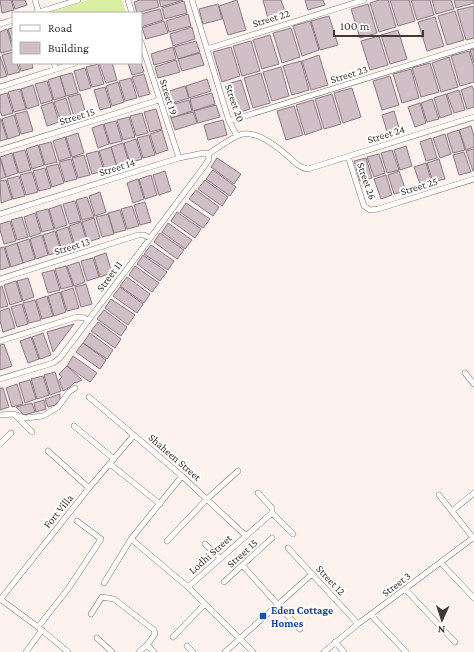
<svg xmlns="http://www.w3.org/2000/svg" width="474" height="652" font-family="'Crimson Pro',serif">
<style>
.green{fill:#daefa1}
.building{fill:#d1bfc7;stroke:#8a7980}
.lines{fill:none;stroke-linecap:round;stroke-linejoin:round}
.street-casing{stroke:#877770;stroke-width:6}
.street{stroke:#fff;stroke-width:5}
.transit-dot{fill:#1a4fb4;stroke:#fff;stroke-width:1.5}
.labels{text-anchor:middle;stroke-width:4;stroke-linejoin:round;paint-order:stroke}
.street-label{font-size:11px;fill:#403936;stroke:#fff}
.transit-label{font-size:11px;font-weight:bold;fill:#164399;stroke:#fff;text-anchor:start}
</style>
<rect width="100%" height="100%" fill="#fdf2ed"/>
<path class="green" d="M88,0H122L126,13H47Z"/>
<path class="building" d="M0,0H11L14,10L2,13Z
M12,0H25L27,5L15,9Z
M140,0H157L159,7L137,13L134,2Z
M159,0H183L161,7Z
M237,0L246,30L228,35L219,6Z
M263,0H281L287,17L269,22Z
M305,0H323L325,5L308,10Z
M379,0H388L396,27L379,32L370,3Z
M390,0H409L415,21L398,26Z
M411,0H430L434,15L417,20Z
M432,0H451L454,9L436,14Z
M454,0H473L474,3L456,8Z
M184,1L187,13L165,19L162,8Z
M218,4L222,19L203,24L199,9Z
M368,4L377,33L360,38L351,9Z
M474,6V38L466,40L457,10Z
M160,9L163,20L141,27V14Z
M455,11L464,40L447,45L438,16Z
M188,14L191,26L169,32L166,21Z
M329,16L338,45L320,50L311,21Z
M435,17L444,46L427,51L418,22Z
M164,21L168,33L146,39L142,28Z
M310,21L319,50L302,56L293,26Z
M192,27L195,39L173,46L170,34Z
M13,28V46L8,29Z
M291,28L300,57L282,63L273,33Z
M7,29L13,50L1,53L0,49V32Z
M398,30L407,59L390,64L381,35Z
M270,35L279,64L262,69L253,40Z
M379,36L388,65L370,70L361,41Z
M196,41L200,52L178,59L174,47Z
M251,41L260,71L242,76L233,46Z
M173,47L176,59L154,65L151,54Z
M231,47L240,76L222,82L213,52Z
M474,49V63L470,50Z
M469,51L474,68V82L460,86L451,56Z
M13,52V63H17L20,72L8,75L2,55Z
M200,53L204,65L182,71L178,59Z
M319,55L328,85L311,90L302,61Z
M0,56L7,76L0,78Z
M449,57L458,87L441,92L432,63Z
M176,60L180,72L158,78L155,67Z
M301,61L309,90L292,95L283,66Z
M19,63H32L33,68L21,71Z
M99,63H112L117,80L106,83Z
M128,63H141L144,72L132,75Z
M430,63L439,92L421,97L412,68Z
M98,64L104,84L92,87L86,67Z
M281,67L289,96L272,101L263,72Z
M85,68L91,88L80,91L74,71Z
M411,69L419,98L402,103L393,74Z
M72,73L78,93L66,96L60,76Z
M261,73L270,103L253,108L244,78Z
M144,74L150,94L139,97L132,77Z
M60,76L66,96L54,100L48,80Z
M390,76L399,105L382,110L373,81Z
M131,78L137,98L125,101L119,81Z
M207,79L211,91L189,98L186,86Z
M241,80L250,109L233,114L224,85Z
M47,81L53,100L41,104L35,84Z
M118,82L124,102L112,106L106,86Z
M33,85L39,105L27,109L21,89Z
M185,86L189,98L167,105L163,93Z
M472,86L474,91V107L467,109L461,90Z
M105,87L111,107L100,110L94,90Z
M352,88L361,117L343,123L334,93Z
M20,89L26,109L14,112L8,92Z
M459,90L465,110L454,113L447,94Z
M7,93L13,113L2,116L0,111V95Z
M212,93L215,104L193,111L190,99Z
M80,94L86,114L74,117L68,97Z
M332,94L341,124L324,129L315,99Z
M446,94L452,114L440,118L434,98Z
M66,98L72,118L61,122L54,102Z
M432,99L439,119L427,122L421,103Z
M189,100L192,111L171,118L167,106Z
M313,100L322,129L305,135L296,105Z
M53,102L59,122L47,126L41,106Z
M420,103L426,123L415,127L408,107Z
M216,105L220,117L198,123L194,111Z
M294,106L303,135L286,140L277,111Z
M156,109L162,129L150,132L144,112Z
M27,111L33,131L21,134L15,114Z
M394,111L400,131L388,135L382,115Z
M193,112L197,123L175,130L171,118Z
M142,113L148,133L136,136L130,116Z
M14,115L20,135L8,139L2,119Z
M129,117L135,137L123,140L117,120Z
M0,119H1L7,139L0,141Z
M223,120L227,135L208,140L204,125Z
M116,121L122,141L110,144L104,124Z
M103,124L109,144L98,148L92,128Z
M471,126L474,136V147L466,150L459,130Z
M162,130L168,150L156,154L150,134Z
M459,130L465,150L453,153L447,134Z
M78,133L84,153L72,157L66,137Z
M445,134L451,154L440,158L433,138Z
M149,135L155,155L143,158L137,138Z
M65,137L71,157L59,161L53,141Z
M431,138L437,158L426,161L420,142Z
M136,139L142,159L130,163L124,143Z
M51,142L57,162L45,165L39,145Z
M123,143L129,163L117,167L111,147Z
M38,145L44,165L32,169L26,149Z
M406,146L412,166L400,170L394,150Z
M111,147L117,167L105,170L99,151Z
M474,149V171H473L466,151Z
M25,150L31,170L19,173L13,153Z
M392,150L399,170L387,173L381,153Z
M98,151L104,171L92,174L86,154Z
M464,152L471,172L459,175L453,155Z
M12,153L18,173L6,177L0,157Z
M379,154L385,173L374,177L367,157Z
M84,155L90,175L78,178L72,158Z
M0,158L6,177L0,179Z
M217,158L241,174L234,184L211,167Z
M366,158L372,178L360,181L354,161Z
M71,159L77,179L65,182L59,162Z
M439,159L445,179L433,182L427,163Z
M426,163L432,183L421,187L414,167Z
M58,164L64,183L52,187L46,167Z
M45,168L51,188L39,191L33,171Z
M213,170L236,187L230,196L206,179Z
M165,171L171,191L159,195L153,175Z
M399,171L406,191L394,194L388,175Z
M32,172L38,192L26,195L20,175Z
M151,175L157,195L145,199L139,179Z
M386,175L392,195L381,199L374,179Z
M19,176L25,196L13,199L7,179Z
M138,179L144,199L133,203L127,183Z
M6,180L12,199L1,203L0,181Z
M205,180L228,197L222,206L198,189Z
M196,190L219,207L213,216L189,199Z
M100,192L106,212L95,216L89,196Z
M87,197L94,217L82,220L76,200Z
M75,201L81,221L69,224L63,204Z
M145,202L151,222L140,225L134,205Z
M186,203L210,219L203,228L180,212Z
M61,205L67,225L55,229L49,209Z
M132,206L139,226L127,229L121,209Z
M48,209L54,229L42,232L36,212Z
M120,210L126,230L114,233L108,213Z
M177,212L201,229L195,238L171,221Z
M35,213L41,233L30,237L24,217Z
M108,214L114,234L102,237L96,217Z
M22,217L28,237L17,240L11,220Z
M94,218L100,238L88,242L82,222Z
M10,221L16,241L4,244L0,230V224Z
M81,222L87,242L75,246L69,226Z
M168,223L192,240L185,249L162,232Z
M68,227L74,247L62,251L56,231Z
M55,231L61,251L49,255L43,235Z
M160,233L184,250L177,259L154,242Z
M42,235L48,255L36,259L30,239Z
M29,239L35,259L23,263L17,243Z
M17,243L23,263L11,267L5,247Z
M151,245L174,261L168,270L144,254Z
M4,247L10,267L0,270V248Z
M106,253L112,273L100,277L94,257Z
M143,255L167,272L160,281L137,264Z
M93,258L99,277L87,281L81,261Z
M79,262L85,282L74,286L67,266Z
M66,266L73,286L61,289L55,269Z
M135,266L159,283L152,292L129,275Z
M54,270L60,290L48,293L42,273Z
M127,277L150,294L144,303L120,286Z
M28,278L34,297L23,301L17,281Z
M16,281L22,301L10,305L4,285Z
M86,284L92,304L81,307L75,287Z
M2,286L8,306L0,308V287Z
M120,287L143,304L137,313L113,296Z
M73,288L79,308L67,311L61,292Z
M60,292L66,312L54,316L48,296Z
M47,296L53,316L42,319L36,300Z
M111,299L135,315L128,325L105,308Z
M35,300L41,320L29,323L23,303Z
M22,304L28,324L17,327L11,307Z
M9,308L15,328L3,332L0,321V311Z
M104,310L127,327L121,336L97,319Z
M98,322L121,339L115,348L91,331Z
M74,324L53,352L47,332Z
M43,333L51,355L40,359L32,337Z
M90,333L113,350L107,359L83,343Z
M31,337L39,359L28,363L20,341Z
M83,343L106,360L100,369L76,352Z
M4,344L12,366L0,370V345Z
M73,356L97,373L90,382L67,366Z
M67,366L82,380L76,383L75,382L70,387L63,391L59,380L62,377L59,374Z
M55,372L61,391L50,395L44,375Z
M43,376L49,395L37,399L31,379Z
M30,380L36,399L25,403L19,383Z
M17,384L23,404L12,407L6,388Z
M0,388H3L9,407L0,410Z
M60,394V400L55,405L48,407L45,399Z
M44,400L46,409L36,412L34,403Z
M32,403L35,412L24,415L16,407Z"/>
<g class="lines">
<defs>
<path id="street" d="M35,0L39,13
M128,0L132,13
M192,0L229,121L237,136
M36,13L78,0
M0,24L13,20
M141,42L179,158
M207,49L364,0
M54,63L56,69
M0,87L75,63
M229,121L474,45
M0,150L159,100
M348,156L364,206L370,210L378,209L474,179
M0,214L179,158L204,153L208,154C218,148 233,136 243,134C258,131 280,149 290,158C295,163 300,168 308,169L474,117
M0,279L138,235H144L150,238
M0,341L77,317L85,318L88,321
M465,373L474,384
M0,379L53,363L60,358L206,164L209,159L208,154
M89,397L182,476L246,536
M0,415L14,414L25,418L43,416L58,407L69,392L75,388
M16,416L32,432
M74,426L114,459
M0,444L11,433
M48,451L89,488
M110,464L160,504
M258,493L272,508V513
M439,495L474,539
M452,511L474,493
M131,539L188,587L253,652
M167,541L207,499L238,471
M205,544L220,558
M288,548L358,624
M441,563L474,598
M243,566L300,629
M224,582L272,538
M104,583L131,539L182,476
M188,587L272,513L293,534
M405,589L455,642
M0,599L38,627L68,652
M0,600L89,488L134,435
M91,614L102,597L114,599L154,630L155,634L147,645L154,652
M371,615L406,652
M38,627L68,589L101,539L77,521
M173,637L205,604
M97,638L112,652
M335,642L344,652
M187,646L193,652
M26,652L42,630
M139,652L147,645
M225,652L312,574
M324,652L358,624L473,538"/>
</defs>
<use href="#street" class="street-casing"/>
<use href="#street" class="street"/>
</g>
<rect class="transit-dot" x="259" y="612" width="8" height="8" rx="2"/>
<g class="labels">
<g class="street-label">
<text transform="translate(271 18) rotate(-17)" y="4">Street 22</text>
<text transform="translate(349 74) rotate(-17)" y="4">Street 23</text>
<text transform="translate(169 97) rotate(72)" y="4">Street 19</text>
<text transform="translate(235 103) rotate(71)" y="4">Street 20</text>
<text transform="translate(77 116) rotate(-17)" y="4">Street 15</text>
<text transform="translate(386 134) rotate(-17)" y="4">Street 24</text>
<text transform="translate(117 167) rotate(-17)" y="4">Street 14</text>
<text transform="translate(367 181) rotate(71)" y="4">Street 26</text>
<text transform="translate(419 186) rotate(-17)" y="4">Street 25</text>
<text transform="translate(72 246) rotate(-17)" y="4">Street 13</text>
<text transform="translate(109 276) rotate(-53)" y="4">Street 11</text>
<text transform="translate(175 457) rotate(41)" y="4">Shaheen Street</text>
<text transform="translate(58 511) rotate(-51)" y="4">Fort Villa</text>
<text transform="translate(242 553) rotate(-42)" y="4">Street 15</text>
<text transform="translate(210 554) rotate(-42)" y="4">Lodhi Street</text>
<text transform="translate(331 580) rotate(47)" y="4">Street 12</text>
<text transform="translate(396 584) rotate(-37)" y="4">Street 3</text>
</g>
<g class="transit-label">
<text x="271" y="614">Eden Cottage<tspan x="271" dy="13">Homes</tspan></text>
</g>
</g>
<rect x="12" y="12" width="130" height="52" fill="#ffffff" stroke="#b3b0af"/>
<rect x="20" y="25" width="20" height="6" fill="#ffffff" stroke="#b3b0af"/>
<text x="48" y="32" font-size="12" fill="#403936">Road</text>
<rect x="20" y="42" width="20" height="12" fill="#d1bfc7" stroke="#b3b0af"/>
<text x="48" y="52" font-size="12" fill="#403936">Building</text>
<g transform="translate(442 620) rotate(183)" stroke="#ffffff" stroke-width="3" paint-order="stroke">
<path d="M0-3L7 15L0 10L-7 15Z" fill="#403936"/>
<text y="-6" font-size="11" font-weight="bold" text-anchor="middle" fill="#403936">N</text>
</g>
<path d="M334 30v6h89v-6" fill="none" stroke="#403936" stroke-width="2"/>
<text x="340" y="30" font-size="12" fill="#403936" stroke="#ffffff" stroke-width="3" paint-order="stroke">100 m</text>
</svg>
